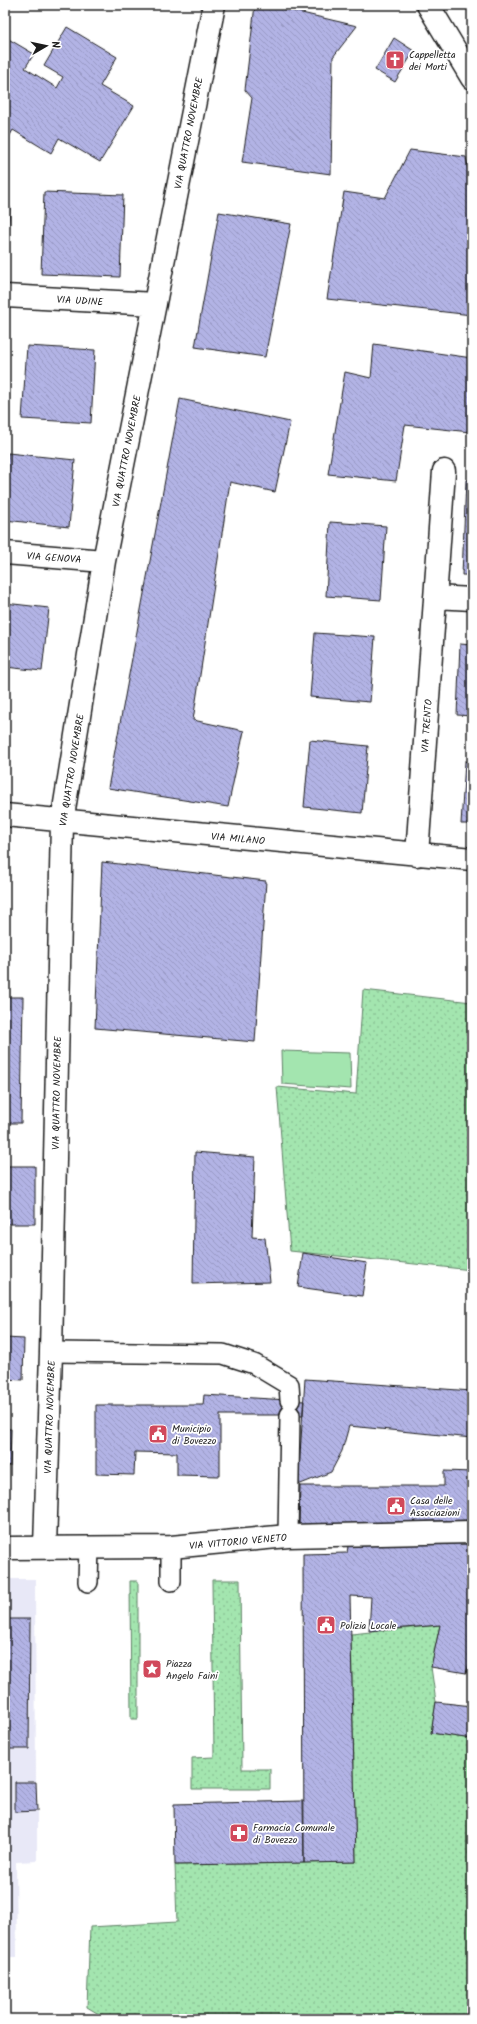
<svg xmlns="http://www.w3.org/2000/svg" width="477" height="2024" font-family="Kalam,sans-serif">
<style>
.built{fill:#e8e8f7}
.grass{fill:url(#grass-dots);stroke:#608066}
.garden{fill:#a3e5af;stroke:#608066}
.building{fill:url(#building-back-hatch);stroke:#1c1c1c}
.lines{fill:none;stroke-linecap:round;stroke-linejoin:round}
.service-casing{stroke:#1c1c1c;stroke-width:22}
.minor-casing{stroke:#1c1c1c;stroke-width:25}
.service{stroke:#fff;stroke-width:19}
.minor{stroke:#fff;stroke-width:22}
.labels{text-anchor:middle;stroke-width:3.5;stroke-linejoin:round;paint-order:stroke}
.poi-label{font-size:10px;fill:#1c1c1c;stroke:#fff;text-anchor:start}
.street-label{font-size:10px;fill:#1c1c1c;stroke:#fff}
</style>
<defs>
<pattern id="grass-dots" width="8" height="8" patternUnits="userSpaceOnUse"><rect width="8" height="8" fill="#a3e5af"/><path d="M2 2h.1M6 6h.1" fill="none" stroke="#8cc496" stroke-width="1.8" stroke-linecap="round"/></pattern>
<pattern id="building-back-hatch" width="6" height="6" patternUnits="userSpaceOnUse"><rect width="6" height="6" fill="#b2b3e5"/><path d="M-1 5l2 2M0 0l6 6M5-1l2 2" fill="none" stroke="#9899c4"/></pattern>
</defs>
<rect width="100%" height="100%" fill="#fff"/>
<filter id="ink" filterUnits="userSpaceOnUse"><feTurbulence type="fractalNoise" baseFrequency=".025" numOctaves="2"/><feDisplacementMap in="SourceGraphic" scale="8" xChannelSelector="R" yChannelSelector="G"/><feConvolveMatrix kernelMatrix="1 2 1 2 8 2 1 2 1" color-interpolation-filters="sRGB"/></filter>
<g filter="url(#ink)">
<path class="built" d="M5,1579H35L36,1782H15V1812L37,1811V1861L16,1862L17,1957H5Z"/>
<path class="grass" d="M363,990L472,1002V1270L290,1251L277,1087L356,1094Z
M212,1580H240L242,1769H270V1789H192V1758L214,1757Z
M130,1581H138V1719H131Z
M440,1625L431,1667L436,1702L431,1733L472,1739V1835L468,1854H472V2019H301L165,2016L107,2019L87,2007L90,1927L177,1922L175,1865L356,1862L351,1634Z"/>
<path class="garden" d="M281,1051L350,1053L351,1089L282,1084Z"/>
<path class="building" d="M255,5H268L357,26L333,57L331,174L242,162L252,98L245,90Z
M67,27L117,57L100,86L134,106L100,162L59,138L51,153L13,130L5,144V37L34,54L25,68L57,88L63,77L44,66Z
M394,38L414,51L395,82L375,70Z
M410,150L466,157L472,187V315L327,299L344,192L385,198Z
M44,192L123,195L120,277L41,274Z
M5,206L10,207L7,255H5Z
M219,212L291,224L265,357L195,347Z
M374,344L472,358V413L470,432L405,425L396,481L328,474L345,372L371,378Z
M27,346L95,350L91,423L22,419Z
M180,399L290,422L275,492L230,482L193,720L244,731L228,807L108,788Z
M8,453L75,460L69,527L5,520V480Z
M466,480H472V575H462Z
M330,522L386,526L381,600L326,596Z
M5,603L49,608L42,671L5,667Z
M315,633L375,637L370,702L310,697Z
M460,644L472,645V716L457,715Z
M310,740L368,746L362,813L304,807Z
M465,761L472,762V824H461Z
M102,862L266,881L255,1042L95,1028Z
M5,997H23L21,1123H5Z
M195,1152L255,1157L252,1237L265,1238L270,1282L193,1284Z
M5,1166H35V1224H5Z
M303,1253L367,1263L362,1296L298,1287Z
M5,1338L24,1339L23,1380L5,1379Z
M305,1379L472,1391V1438L349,1426L342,1451L331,1472L298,1485Z
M204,1395L304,1401L303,1415H220V1476L177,1475V1453L135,1452L134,1475L96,1474V1405H203Z
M5,1429H11L10,1466H5Z
M444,1471L472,1472V1520L299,1525L300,1486H444Z
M472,1542V1656L466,1673L431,1667L440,1625L369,1631L371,1597L350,1596L356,1862L304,1863L303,1554L347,1553L348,1546Z
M5,1619H30L29,1749H5Z
M436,1702L472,1706V1739L431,1733Z
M15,1782H36L37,1811L15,1812Z
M303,1801L304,1863L175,1865L174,1804Z"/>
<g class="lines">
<defs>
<path id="service" d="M51,1352L223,1354L254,1364L289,1385L290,1400
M288,1536L290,1415
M171,1547V1581
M88,1582L89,1547"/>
<path id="minor" d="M428,5L472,78
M5,296L155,304
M5,553L104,561
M435,597L472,599
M5,815L472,859
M417,855L444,471
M45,1547L51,1352L62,822L104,561L214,5
M5,1548L171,1547L288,1536L472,1532"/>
</defs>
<use href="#service" class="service-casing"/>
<use href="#minor" class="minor-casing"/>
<use href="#service" class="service"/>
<use href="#minor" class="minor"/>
</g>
</g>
<defs>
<symbol id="church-square" viewBox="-11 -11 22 22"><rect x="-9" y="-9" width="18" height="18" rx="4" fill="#d1495b" stroke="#fff"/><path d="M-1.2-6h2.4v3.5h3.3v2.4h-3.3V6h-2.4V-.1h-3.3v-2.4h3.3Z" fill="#fff"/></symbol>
<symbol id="civic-square" viewBox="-11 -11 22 22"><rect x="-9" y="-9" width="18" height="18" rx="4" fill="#d1495b" stroke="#fff"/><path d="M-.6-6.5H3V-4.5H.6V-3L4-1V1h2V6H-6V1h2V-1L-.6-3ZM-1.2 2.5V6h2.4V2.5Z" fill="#fff"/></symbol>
<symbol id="sight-square" viewBox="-11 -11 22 22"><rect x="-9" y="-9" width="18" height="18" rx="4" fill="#d1495b" stroke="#fff"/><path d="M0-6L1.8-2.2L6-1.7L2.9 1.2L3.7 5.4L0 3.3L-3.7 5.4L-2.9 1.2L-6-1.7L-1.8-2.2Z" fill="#fff"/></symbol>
<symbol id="pharmacy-square" viewBox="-11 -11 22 22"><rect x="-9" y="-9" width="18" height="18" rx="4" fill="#d1495b" stroke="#fff"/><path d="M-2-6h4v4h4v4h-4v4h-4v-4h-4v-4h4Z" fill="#fff"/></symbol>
</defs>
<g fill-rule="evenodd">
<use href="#church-square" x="384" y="49" width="22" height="22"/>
<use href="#civic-square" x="147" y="1423" width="22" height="22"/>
<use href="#civic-square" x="385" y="1495" width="22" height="22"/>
<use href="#civic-square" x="315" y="1614" width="22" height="22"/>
<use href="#sight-square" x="141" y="1658" width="22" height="22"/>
<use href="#pharmacy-square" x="228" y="1822" width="22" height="22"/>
</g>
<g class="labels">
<g class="poi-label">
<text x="409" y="58">Cappelletta<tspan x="409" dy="12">dei Morti</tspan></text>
<text x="172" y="1432">Municipio<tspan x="172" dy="12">di Bovezzo</tspan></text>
<text x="410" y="1504">Casa delle<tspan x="410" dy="12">Associazioni</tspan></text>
<text x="340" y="1629">Polizia Locale</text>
<text x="166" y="1667">Piazza<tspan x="166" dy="12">Angelo Faini</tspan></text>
<text x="253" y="1831">Farmacia Comunale<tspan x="253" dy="12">di Bovezzo</tspan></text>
</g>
<g class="street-label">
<text transform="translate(188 133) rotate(-79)" y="4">VIA QUATTRO NOVEMBRE</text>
<text transform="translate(80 300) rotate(3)" y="4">VIA UDINE</text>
<text transform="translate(126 451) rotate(-79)" y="4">VIA QUATTRO NOVEMBRE</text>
<text transform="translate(54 557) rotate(4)" y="4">VIA GENOVA</text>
<text transform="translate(426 726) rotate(-86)" y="4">VIA TRENTO</text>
<text transform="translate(71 770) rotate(-81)" y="4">VIA QUATTRO NOVEMBRE</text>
<text transform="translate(238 838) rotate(5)" y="4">VIA MILANO</text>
<text transform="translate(56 1093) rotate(-89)" y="4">VIA QUATTRO NOVEMBRE</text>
<text transform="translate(49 1417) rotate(-88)" y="4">VIA QUATTRO NOVEMBRE</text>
<text transform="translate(238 1541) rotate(-5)" y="4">VIA VITTORIO VENETO</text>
</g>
</g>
<rect width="477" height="2024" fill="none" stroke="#fff" stroke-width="20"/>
<rect x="10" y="10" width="457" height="2004" fill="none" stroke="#1c1c1c" stroke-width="1.5" filter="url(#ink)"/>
<g transform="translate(46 46) rotate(81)" stroke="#ffffff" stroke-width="3" paint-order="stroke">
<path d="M0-3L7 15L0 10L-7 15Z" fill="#1c1c1c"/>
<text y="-6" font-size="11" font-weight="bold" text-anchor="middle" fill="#1c1c1c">N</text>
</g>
</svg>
